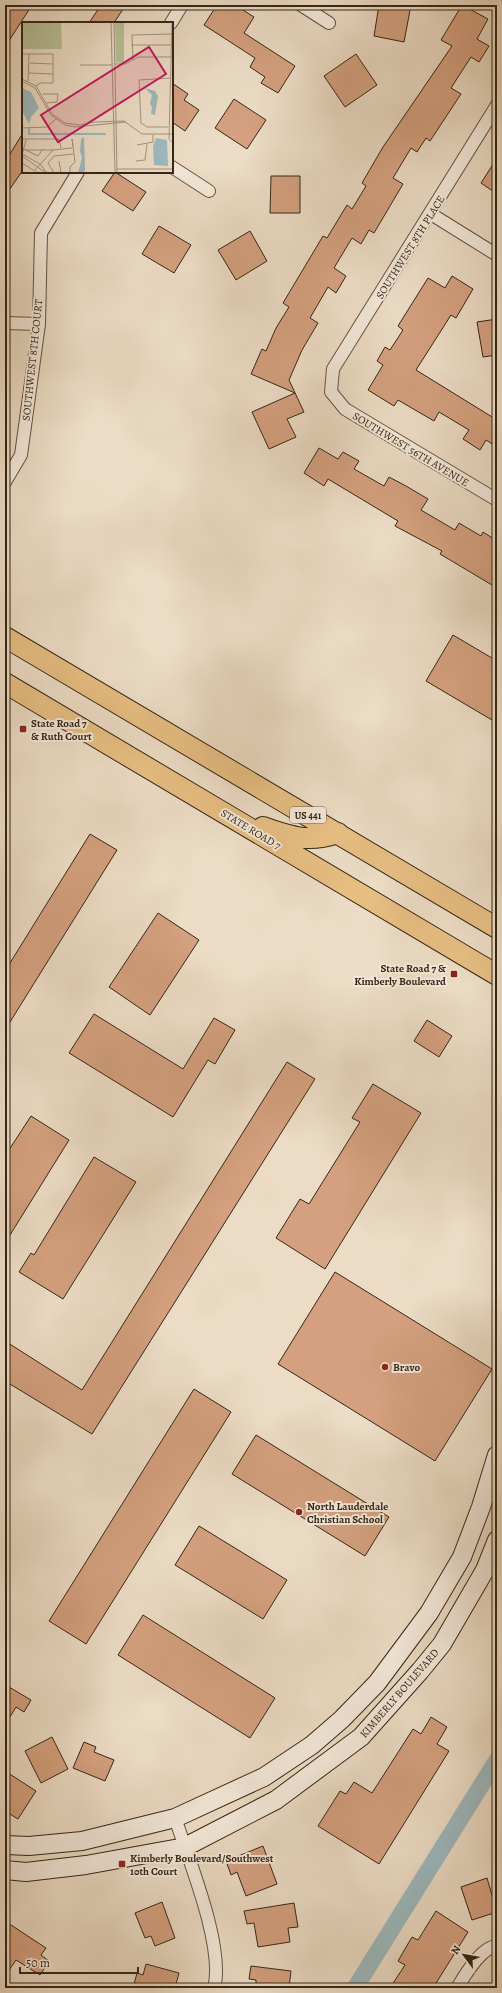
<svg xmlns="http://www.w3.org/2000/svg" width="502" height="1993" font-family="Alegreya,serif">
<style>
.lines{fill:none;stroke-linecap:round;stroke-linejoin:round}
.canal{stroke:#9db9be;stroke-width:17}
.building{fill:#d4a07f;stroke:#352616}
.street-casing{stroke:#635442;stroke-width:14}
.secondary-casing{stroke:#352616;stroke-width:20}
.primary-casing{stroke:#352616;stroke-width:22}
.street{stroke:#f3e8d9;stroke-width:12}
.secondary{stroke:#f3e8d9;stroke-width:18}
.primary{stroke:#e6be82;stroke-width:20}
.poi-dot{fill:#8f2418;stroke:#f3e8d9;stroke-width:1.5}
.labels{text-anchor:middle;stroke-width:4;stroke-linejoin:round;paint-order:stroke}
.shield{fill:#f3e8d9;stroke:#6e6050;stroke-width:1}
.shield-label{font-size:10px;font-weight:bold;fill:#352616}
.street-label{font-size:11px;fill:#352616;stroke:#f3e8d9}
.poi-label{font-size:11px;font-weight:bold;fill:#352616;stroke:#f3e8d9;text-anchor:start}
.inset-river{fill:none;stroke:#9db9be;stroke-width:2}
.inset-road{fill:none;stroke:#a3937f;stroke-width:1}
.view{fill:#c2185b;fill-opacity:0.15;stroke:#c2185b;stroke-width:2}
.inset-edge{fill:none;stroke:#352616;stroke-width:2}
</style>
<rect width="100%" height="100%" fill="#ecdcc5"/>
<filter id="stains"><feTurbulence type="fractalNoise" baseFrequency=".005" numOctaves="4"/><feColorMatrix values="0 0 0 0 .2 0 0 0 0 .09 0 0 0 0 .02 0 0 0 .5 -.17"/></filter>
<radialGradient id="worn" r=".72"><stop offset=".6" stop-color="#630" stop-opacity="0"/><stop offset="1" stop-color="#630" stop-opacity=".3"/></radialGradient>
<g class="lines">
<path class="canal" d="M355,1988L497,1760"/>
</g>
<path class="building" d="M5,5H32L5,47Z
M101,5H117L123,9L114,23H89Z
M217,5H235L254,17L244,33L295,66L278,93L261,83L265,77L250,67L255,58L204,25Z
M379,5H411L404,42L374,36Z
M462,5L488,19L477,39L489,46L479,62L471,57L451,88L461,94L430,141L426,138L417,152L411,148L393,178L403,184L374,233L369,230L361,244L352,238L334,268L346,276L336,293L328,287L310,318L318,323L302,350L289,380L304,412L287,419L296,437L269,449L252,412L295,393L251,374L262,349L266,351L276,328L289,307L283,303L323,236L327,238L347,205L352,209L366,186L362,183L383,147L452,46L441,40Z
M356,54L377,85L345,107L324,76Z
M172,83L188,94L184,100L199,110L185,131L172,122Z
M234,99L266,120L247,149L215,128Z
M23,133V170L5,196V162Z
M497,158V194L481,183Z
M115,172L146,192L133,211L102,191Z
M271,176H300V213H270Z
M159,226L191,245L174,273L142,254Z
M250,231L267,261L236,280L218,250Z
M452,276L473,289L456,318L451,315L416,370L497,420V447L486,440L480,450L463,439L469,430L439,412L434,421L398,400L394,406L368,390L383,365L377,361L385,347L390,350L403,330L398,326L428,278L445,288Z
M497,319V355L483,357L477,322Z
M319,448L338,459L343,452L359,461L354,469L384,486L389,477L406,486L428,499L421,510L455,530L459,523L481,536L483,532L497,541V588L440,554L442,551L395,526L398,521L328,479L324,486L304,473Z
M453,635L497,661V723L426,681Z
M90,834L117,850L5,1030V971Z
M158,913L199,940L150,1015L109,987Z
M94,1014L183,1069L214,1018L235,1030L215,1064L208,1060L173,1117L69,1053Z
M427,1020L452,1036L439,1057L414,1041Z
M287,1062L315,1079L92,1434L5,1381V1341L82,1390Z
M373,1084L421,1113L325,1269L276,1238L300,1199L309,1204L360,1122L352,1118Z
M31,1116L69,1140L5,1243V1156Z
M94,1157L136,1182L63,1299L19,1272L31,1253L34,1255Z
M335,1272L492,1369L435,1461L278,1364Z
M194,1389L231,1412L86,1644L49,1621Z
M256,1435L389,1517L365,1556L232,1474Z
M199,1526L287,1580L263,1619L175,1565Z
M143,1615L275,1698L250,1738L118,1655Z
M9,1687L31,1700L24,1712L16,1707L5,1725V1693Z
M431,1717L447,1727L437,1744L449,1751L379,1864L318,1826L340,1791L346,1794L354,1782L372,1793L413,1729L421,1734Z
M52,1737L68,1769L41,1783L25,1751Z
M84,1742L96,1747L94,1752L114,1760L105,1781L73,1768Z
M5,1771L36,1791L18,1819L5,1811Z
M263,1846L277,1884L246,1896L237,1872L231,1875L226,1861Z
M487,1878L497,1912L472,1920L461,1887Z
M162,1902L175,1938L155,1946L151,1936L145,1938L135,1913Z
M294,1903L298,1927L288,1928L290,1942L258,1947L254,1923L247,1924L244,1911Z
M436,1911L468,1932L433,1988H390L405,1965L398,1961L412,1937L418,1940Z
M5,1921L46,1948L41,1955L49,1961L40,1975L16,1960L5,1976Z
M146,1964L179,1973L175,1988L159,1985L158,1988H133L137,1973L143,1975Z
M251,1966L291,1971L289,1988H256V1980L249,1979Z"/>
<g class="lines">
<defs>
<path id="street" d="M301,5L329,23
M171,23L182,5
M497,105L333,369L331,392L345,409L497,500
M172,167L209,191
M431,214L497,255
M5,323L39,324
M5,482L21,455L39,324L41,233L78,172
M175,1818C189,1860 225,1948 214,1988
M457,1988C465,1975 481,1947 497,1946"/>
<path id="secondary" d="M5,1845L29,1846L82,1841L175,1818L264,1777L312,1745L342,1719L377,1683L429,1613L462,1557L481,1507L497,1455
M5,1870L26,1872L86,1865L185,1847L276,1800L361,1737L420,1671L442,1644L485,1570L497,1540"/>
<path id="primary" d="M5,637L497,928
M5,683L497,975
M263,827C292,837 308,843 338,833"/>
</defs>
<use href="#street" class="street-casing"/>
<use href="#secondary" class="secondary-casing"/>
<use href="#primary" class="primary-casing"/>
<use href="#street" class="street"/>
<use href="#secondary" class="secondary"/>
<use href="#primary" class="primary"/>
</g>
<g class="poi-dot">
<rect x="19" y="725" width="8" height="8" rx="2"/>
<rect x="450" y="970" width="8" height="8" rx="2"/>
<circle cx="385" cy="1367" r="4"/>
<circle cx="299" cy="1512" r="4"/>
<rect x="118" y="1860" width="8" height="8" rx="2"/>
</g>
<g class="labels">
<rect class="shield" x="290" y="807" width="36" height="16" rx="3"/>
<g class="shield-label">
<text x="308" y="819">US 441</text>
</g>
<g class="street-label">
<text transform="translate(410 247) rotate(-58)" y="4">SOUTHWEST 8TH PLACE</text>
<text transform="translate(32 360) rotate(-84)" y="4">SOUTHWEST 8TH COURT</text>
<text transform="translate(411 449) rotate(31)" y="4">SOUTHWEST 56TH AVENUE</text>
<text transform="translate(251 829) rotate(31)" y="4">STATE ROAD 7</text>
<text transform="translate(399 1693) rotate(-49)" y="4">KIMBERLY BOULEVARD</text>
</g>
<g class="poi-label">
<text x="31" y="727">State Road 7<tspan x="31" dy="13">&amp; Ruth Court</tspan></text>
<text x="446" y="972" text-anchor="end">State Road 7 &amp;<tspan x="446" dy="13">Kimberly Boulevard</tspan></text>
<text x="393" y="1371">Bravo</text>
<text x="307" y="1510">North Lauderdale<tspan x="307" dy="13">Christian School</tspan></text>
<text x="130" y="1862">Kimberly Boulevard/Southwest<tspan x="130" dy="13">10th Court</tspan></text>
</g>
</g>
<g transform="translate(22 22)">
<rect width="151" height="151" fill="#ecdcc5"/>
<path d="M0,0H39L40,27H0ZM93,0H102V41L94,40Z" fill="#b6c096"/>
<path d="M0,66L9,70L17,86L9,95L7,102L0,89ZM123,66L133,69L136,74L133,93L129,92L130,85L128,82L130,73ZM62,115L63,148L62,151H56L60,136L58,129L59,117ZM134,116L145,118L146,144L132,143L131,124Z" fill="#9db9be"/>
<path class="inset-river" d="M7,106V112H84"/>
<path class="inset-road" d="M89,0L93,151M92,0L95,151M150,0L147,117L151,121M109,23H150M0,32H31V61H18L14,64M111,38L110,13L150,12M8,41L31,42M93,42H103L116,35H150M58,43H90M7,51L31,52M0,57L14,64L30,92L43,101L58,103L73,100L102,99L120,112H151M0,59L13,66L29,93L43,103L53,105L104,100M6,59L7,32M21,72H36L35,80L24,81M146,105H125L119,101L117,58L148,56M0,106L25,105L34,97M0,117H37L39,126M115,123L131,120V113M0,126L16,134L21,127M3,128H31M0,132L18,142L25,151M0,133L4,118M0,134L24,151M37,139L39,151M114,139L123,138L125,122M0,141L16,151M94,147H151M13,148L31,128L50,126M32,151L26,141L32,134L51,132M48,151V145L53,140L50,117L51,124"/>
<path class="view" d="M127,25L144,52L36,120L19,93Z"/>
<rect width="151" height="151" class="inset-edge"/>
</g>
<rect width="502" height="1993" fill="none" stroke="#ecdcc5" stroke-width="20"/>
<rect x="6" y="6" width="490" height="1981" fill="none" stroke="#352616" stroke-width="2"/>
<rect x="10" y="10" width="482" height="1973" fill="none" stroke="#352616"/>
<g transform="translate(464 1955) rotate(302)" stroke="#f3e8d9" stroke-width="3" paint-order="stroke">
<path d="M0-3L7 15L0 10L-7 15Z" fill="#352616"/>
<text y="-6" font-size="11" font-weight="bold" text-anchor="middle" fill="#352616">N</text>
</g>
<path d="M20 1967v6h118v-6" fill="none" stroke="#352616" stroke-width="2"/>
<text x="26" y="1967" font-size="12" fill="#352616" stroke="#f3e8d9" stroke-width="3" paint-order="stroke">50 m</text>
<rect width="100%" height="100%" filter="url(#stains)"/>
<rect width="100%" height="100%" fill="url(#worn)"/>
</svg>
